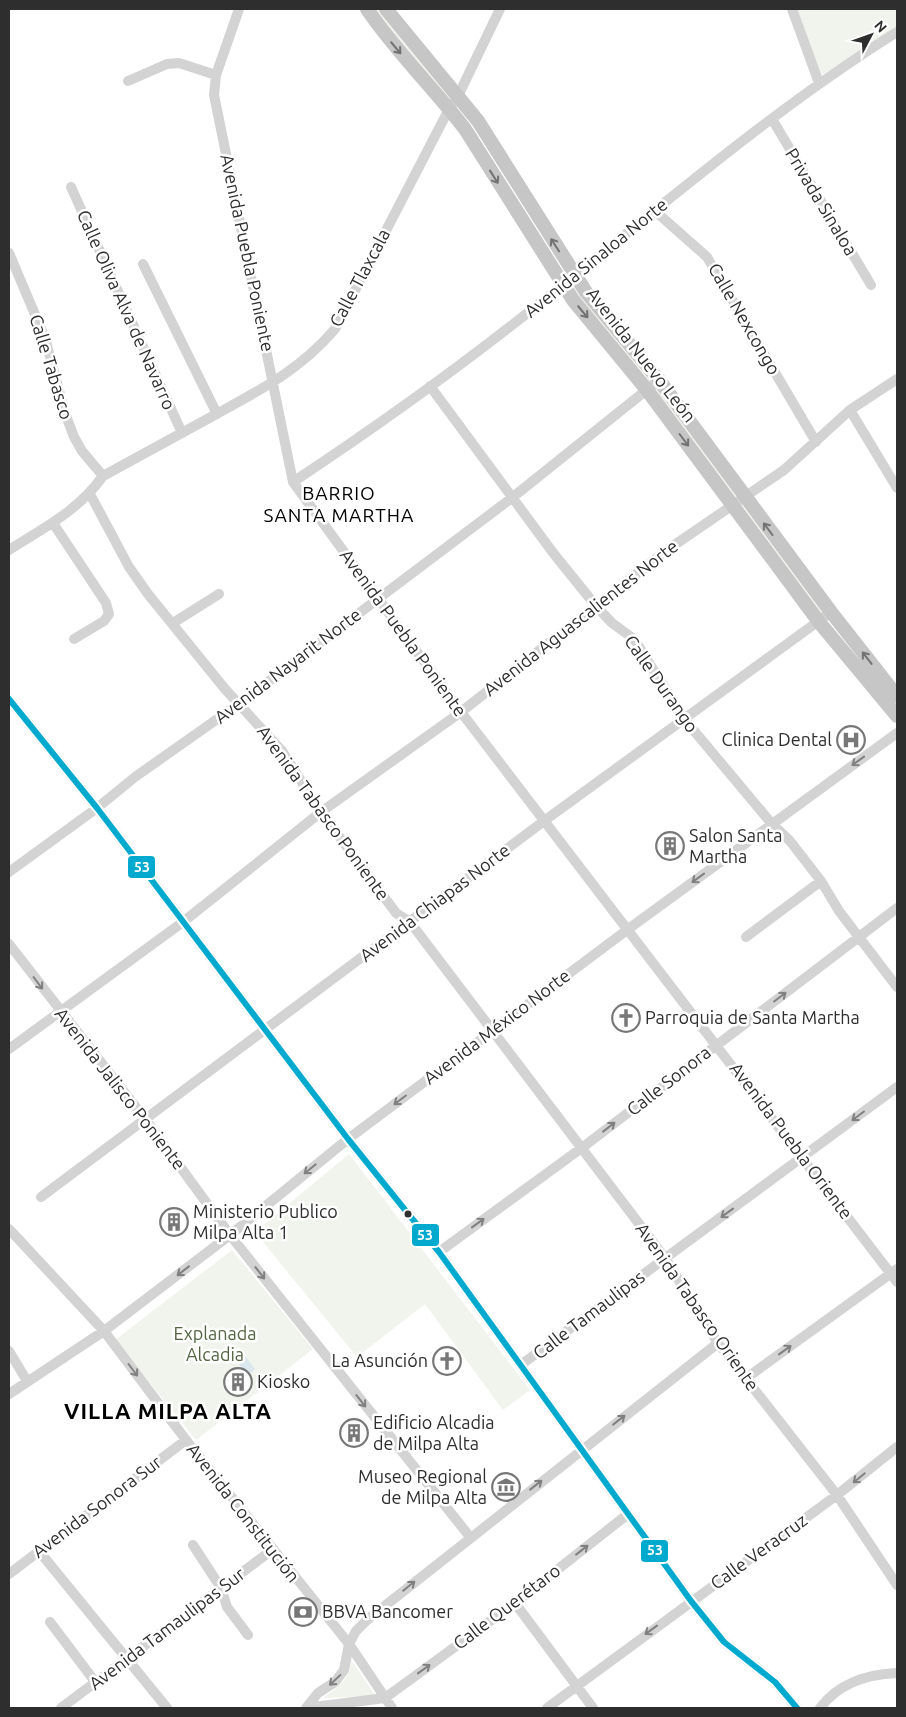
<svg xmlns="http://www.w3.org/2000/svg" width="906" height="1717" font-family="Ubuntu,sans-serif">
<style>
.green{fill:#f1f3ed}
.water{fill:#dbe9ef}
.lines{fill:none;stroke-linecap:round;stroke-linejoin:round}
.minor{stroke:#d3d3d3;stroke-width:10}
.major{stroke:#c6c6c6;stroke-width:14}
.bus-1-casing{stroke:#fff;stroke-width:10}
.bus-1{stroke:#00a9ce;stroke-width:6}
.oneway{stroke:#727272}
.oneway2{stroke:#808080}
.bus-dot{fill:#2e2e2e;stroke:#fff;stroke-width:2}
.labels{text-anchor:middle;stroke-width:5;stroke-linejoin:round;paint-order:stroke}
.street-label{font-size:18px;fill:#2e2e2e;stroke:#fff}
.poi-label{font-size:18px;fill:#2e2e2e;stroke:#fff;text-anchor:start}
.park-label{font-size:18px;fill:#546541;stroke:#fff}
.neighbourhood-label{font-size:19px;letter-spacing:1px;fill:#000;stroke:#fff}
.district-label{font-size:22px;font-weight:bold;letter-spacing:1px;fill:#000;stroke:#fff}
.line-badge{stroke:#fff;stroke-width:2}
.badge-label{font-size:14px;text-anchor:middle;font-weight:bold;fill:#fff}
</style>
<rect width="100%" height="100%" fill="#fff"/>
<path class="green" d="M371,9H383L454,96L449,104Z
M795,9H897V28L822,75L810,51Z
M574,280L654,380L647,385L567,285Z
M658,385L739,497L734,501L651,391Z
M743,502L826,612L819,617L737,506Z
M349,1154L530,1390L503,1410L425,1304L357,1357L255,1232Z
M232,1250L313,1349L196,1440L115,1340Z
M351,1660L376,1696L323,1698C339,1686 350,1681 351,1660Z"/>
<path class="water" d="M240,1357H246L255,1369L249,1375L238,1363Z"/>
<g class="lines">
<path class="minor" d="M239,9L216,75L214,95L293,482L461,712L897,1282
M792,9L819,83
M128,81L167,64L179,63L216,75
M772,119L871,285
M71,187L182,433
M655,211L707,257L816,442
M9,253L45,338L65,413L74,437L82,451L103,476
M143,264L217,414
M430,386L554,554L596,606L612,623L634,639L685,720L772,824L790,841L821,881L839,911L897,987
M850,410L897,488
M293,482C376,427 457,369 535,307C654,213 769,112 897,32
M90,494L129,567L148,594L225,689L282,751L321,812L396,913L410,922L665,1258L718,1343L837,1495L897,1585
M53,523L106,603L109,614L104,621L74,639
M9,550C45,527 78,511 103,476C139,456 175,437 211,417C260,390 299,371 335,329L449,109L458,96L500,9
M173,623L219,594
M9,699L97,808L348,1139L439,1252L691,1601L724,1642L775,1682L797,1708
M9,872L97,808L135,777L240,703L513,497L659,380
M746,937L821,881
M9,944L146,1120L230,1235L470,1537
M9,1049L183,922L321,812L461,712L667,550L784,470L850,410L897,379
M41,1197L544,821L831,612
M9,1229L104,1331L186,1440L349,1644L392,1708
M439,1252L583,1147L897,908
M9,1351L27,1381
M522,1364L897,1087
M745,1379L897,1269
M9,1394L104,1331L230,1235L348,1139L627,930L897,733
M193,1545L221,1588L227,1607L248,1635
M39,1551L167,1708
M9,1574L186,1440
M515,1603L593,1708
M50,1622L96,1683
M61,1708L272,1550
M306,1708L318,1693L335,1682L344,1670L349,1644L356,1631L367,1620L718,1343
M306,1708L385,1698L515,1603L628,1514
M547,1708L837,1495L897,1447
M820,1708C838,1684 867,1674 897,1673"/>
<path class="major" d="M367,9C396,52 434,88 465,129L573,300L647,390L819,622L897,716
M386,9L478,121L586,292L659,380L831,612L897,696"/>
<defs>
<path id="bus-1" d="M9,699L97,808L348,1139L439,1252L691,1601L724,1642L775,1682L797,1708"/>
</defs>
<use href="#bus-1" class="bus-1-casing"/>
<use href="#bus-1" class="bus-1"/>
</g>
<defs><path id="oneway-shaft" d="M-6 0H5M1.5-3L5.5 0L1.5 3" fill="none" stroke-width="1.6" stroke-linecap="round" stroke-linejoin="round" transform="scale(1.25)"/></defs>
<g class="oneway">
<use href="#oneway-shaft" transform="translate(396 48) rotate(50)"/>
<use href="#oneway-shaft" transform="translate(494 177) rotate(58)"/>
<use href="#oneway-shaft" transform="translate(555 245) rotate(-123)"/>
<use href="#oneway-shaft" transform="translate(583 312) rotate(50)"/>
<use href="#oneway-shaft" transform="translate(684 440) rotate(53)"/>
<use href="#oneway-shaft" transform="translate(768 529) rotate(-127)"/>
<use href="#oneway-shaft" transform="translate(867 658) rotate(-128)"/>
</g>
<g class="oneway2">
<use href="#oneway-shaft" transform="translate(858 761) rotate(144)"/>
<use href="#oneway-shaft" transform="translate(698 878) rotate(144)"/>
<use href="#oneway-shaft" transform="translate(38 983) rotate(53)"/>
<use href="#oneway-shaft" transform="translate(780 997) rotate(-37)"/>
<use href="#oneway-shaft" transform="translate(400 1100) rotate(143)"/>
<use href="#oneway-shaft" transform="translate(858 1116) rotate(143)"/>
<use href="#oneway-shaft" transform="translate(609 1127) rotate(-38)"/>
<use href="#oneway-shaft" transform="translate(310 1169) rotate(141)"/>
<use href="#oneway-shaft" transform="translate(727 1213) rotate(144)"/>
<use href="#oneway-shaft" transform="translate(478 1223) rotate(-36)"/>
<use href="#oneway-shaft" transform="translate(183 1271) rotate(142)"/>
<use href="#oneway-shaft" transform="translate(260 1273) rotate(52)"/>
<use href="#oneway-shaft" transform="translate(785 1350) rotate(-36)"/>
<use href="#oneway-shaft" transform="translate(133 1370) rotate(53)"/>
<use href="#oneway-shaft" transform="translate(361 1401) rotate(52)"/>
<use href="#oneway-shaft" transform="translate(619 1420) rotate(-38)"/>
<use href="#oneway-shaft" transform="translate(859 1478) rotate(141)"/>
<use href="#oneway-shaft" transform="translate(536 1485) rotate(-38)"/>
<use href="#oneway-shaft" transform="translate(582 1550) rotate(-38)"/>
<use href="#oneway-shaft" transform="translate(409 1586) rotate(-39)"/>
<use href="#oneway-shaft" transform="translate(651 1630) rotate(144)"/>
<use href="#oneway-shaft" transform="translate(424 1669) rotate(-36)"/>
<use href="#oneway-shaft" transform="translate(335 1680) rotate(137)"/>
</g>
<defs>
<symbol id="hospital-ring" viewBox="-11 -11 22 22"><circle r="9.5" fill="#fff" stroke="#777" stroke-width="1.5"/><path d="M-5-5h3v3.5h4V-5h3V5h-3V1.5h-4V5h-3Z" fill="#777"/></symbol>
<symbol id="building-ring" viewBox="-11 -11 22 22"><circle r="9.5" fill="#fff" stroke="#777" stroke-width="1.5"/><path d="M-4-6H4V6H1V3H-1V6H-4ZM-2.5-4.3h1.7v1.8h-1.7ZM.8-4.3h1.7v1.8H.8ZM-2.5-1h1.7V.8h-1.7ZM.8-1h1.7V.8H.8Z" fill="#777"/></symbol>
<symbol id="church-ring" viewBox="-11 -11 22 22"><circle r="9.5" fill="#fff" stroke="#777" stroke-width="1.5"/><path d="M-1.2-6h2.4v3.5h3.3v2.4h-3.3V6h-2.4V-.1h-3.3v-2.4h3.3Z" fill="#777"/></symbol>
<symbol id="museum-ring" viewBox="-11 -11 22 22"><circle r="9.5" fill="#fff" stroke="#777" stroke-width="1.5"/><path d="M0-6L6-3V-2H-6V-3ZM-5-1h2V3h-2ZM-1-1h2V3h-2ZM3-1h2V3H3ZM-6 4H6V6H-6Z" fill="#777"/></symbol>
<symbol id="bank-ring" viewBox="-11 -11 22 22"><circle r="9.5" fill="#fff" stroke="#777" stroke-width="1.5"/><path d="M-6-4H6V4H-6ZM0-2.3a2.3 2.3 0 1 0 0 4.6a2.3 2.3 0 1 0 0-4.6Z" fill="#777"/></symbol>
</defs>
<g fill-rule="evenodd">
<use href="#hospital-ring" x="835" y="724" width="32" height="32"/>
<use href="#building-ring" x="654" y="830" width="32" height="32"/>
<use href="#church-ring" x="610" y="1002" width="32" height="32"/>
<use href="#building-ring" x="158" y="1206" width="32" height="32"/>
<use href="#church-ring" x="431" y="1345" width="32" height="32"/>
<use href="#building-ring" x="222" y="1366" width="32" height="32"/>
<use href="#building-ring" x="338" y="1417" width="32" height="32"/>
<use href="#museum-ring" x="490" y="1471" width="32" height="32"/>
<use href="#bank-ring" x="287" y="1596" width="32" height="32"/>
</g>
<circle class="bus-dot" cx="408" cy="1214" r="4.5"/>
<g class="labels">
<g class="street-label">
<text transform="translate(821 202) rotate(59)" y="6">Privada Sinaloa</text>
<text transform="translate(247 253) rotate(78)" y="6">Avenida Puebla Poniente</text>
<text transform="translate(596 258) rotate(-39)" y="6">Avenida Sinaloa Norte</text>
<text transform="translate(360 278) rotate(-62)" y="6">Calle Tlaxcala</text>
<text transform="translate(126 310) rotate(66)" y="6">Calle Oliva Alva de Navarro</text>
<text transform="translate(744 319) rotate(60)" y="6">Calle Nexcongo</text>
<text transform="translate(641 355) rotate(52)" y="6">Avenida Nuevo León</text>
<text transform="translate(51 367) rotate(73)" y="6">Calle Tabasco</text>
<text transform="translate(581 618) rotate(-38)" y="6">Avenida Aguascalientes Norte</text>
<text transform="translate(403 633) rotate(54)" y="6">Avenida Puebla Poniente</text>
<text transform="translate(288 666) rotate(-37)" y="6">Avenida Nayarit Norte</text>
<text transform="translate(661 684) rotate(55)" y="6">Calle Durango</text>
<text transform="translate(323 813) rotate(54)" y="6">Avenida Tabasco Poniente</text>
<text transform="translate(435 903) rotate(-37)" y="6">Avenida Chiapas Norte</text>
<text transform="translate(497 1027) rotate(-37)" y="6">Avenida México Norte</text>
<text transform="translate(669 1081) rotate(-38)" y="6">Calle Sonora</text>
<text transform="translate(120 1089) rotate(52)" y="6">Avenida Jalisco Poniente</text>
<text transform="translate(791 1141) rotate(53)" y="6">Avenida Puebla Oriente</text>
<text transform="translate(697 1307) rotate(55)" y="6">Avenida Tabasco Oriente</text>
<text transform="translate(589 1315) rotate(-37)" y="6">Calle Tamaulipas</text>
<text transform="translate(97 1507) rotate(-37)" y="6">Avenida Sonora Sur</text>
<text transform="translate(243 1513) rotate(52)" y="6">Avenida Constitución</text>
<text transform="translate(759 1552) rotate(-36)" y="6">Calle Veracruz</text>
<text transform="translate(507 1607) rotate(-37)" y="6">Calle Querétaro</text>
<text transform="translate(167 1629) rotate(-37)" y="6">Avenida Tamaulipas Sur</text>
</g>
<g class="poi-label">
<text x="832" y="746" text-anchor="end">Clinica Dental</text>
<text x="689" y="842">Salon Santa<tspan x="689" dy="21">Martha</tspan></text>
<text x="645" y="1024">Parroquia de Santa Martha</text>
<text x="193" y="1218">Ministerio Publico<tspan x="193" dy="21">Milpa Alta 1</tspan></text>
<text x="428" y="1367" text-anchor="end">La Asunción</text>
<text x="257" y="1388">Kiosko</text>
<text x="373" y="1429">Edificio Alcadia<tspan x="373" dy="21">de Milpa Alta</tspan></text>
<text x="487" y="1483" text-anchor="end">Museo Regional<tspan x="487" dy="21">de Milpa Alta</tspan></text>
<text x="322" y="1618">BBVA Bancomer</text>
</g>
<g class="park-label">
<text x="215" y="1340">Explanada<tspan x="215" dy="21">Alcadia</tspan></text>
</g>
<g class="neighbourhood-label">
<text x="339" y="500">BARRIO<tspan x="339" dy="22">SANTA MARTHA</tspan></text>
</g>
<g class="district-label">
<text x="168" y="1419">VILLA MILPA ALTA</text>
</g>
</g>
<g class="line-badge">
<rect x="127" y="855" width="29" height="24" rx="5" fill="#00a9ce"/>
<rect x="411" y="1223" width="29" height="24" rx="5" fill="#00a9ce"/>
<rect x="640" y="1539" width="29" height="24" rx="5" fill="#00a9ce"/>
</g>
<g class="badge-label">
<text x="142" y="872">53</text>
<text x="425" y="1240">53</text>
<text x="655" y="1555">53</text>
</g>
<rect width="906" height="1717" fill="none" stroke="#2e2e2e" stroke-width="20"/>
<g transform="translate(871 35) rotate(49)" stroke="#ffffff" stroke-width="4" paint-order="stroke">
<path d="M0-4L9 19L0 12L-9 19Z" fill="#2e2e2e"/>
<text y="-8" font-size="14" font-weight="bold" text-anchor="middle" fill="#2e2e2e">N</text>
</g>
</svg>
